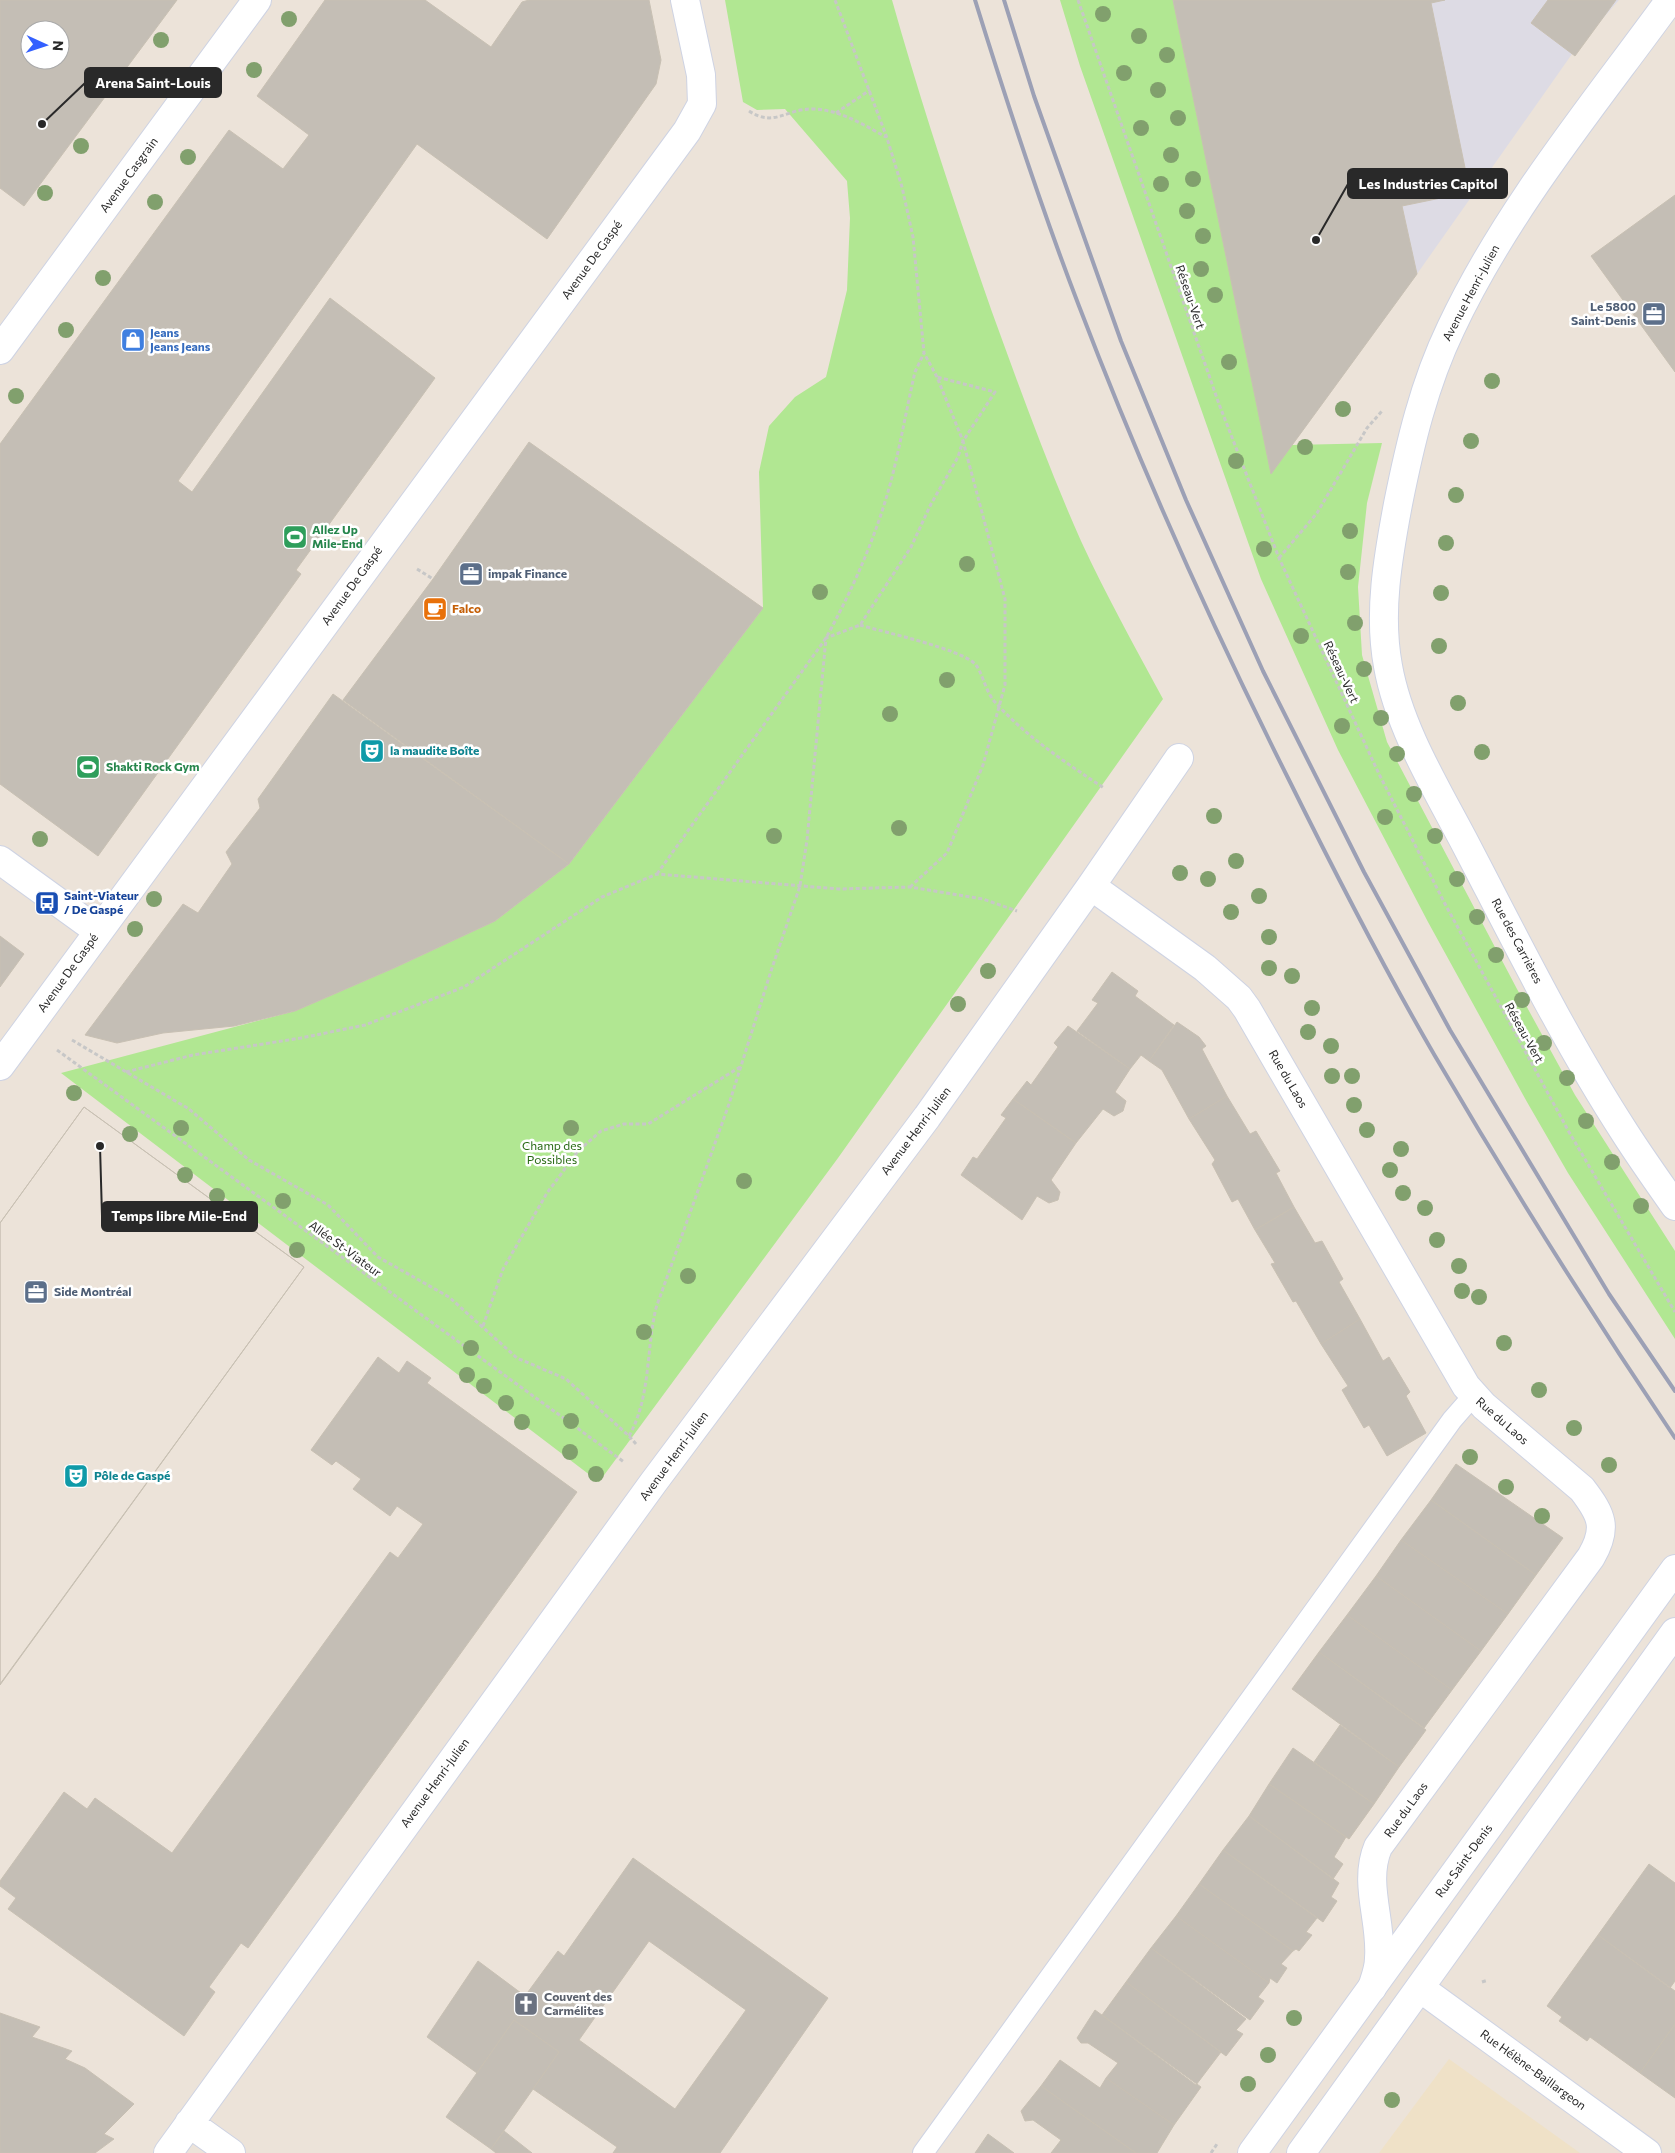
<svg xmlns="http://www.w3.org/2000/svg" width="1675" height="2153" font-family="Commissioner,sans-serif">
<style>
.industrial{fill:#dddbe4}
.education{fill:#efe1c7}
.green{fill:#b1e792}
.building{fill:#c4beb5;stroke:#c8c0b3;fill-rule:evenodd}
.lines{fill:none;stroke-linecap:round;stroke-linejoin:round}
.service-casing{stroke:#ced3e3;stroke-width:22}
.minor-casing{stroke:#ced3e3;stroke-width:30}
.secondary-casing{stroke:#ced3e3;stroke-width:30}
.path{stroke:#c7c7c7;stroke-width:3;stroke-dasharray:4 2.5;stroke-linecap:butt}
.service{stroke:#fff;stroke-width:20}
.minor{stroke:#fff;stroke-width:28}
.secondary{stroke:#fff;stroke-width:28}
.rail{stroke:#9ca0b5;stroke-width:4}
.tree{fill:#81a06d}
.labels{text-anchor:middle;stroke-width:5;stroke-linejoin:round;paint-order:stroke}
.street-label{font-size:12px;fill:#292929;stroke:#fff}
.service-label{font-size:12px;font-weight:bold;fill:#4e5e75;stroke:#fff;text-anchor:start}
.shop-label{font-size:12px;font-weight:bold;fill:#366cbe;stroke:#fff;text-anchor:start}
.leisure-label{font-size:12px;font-weight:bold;fill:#27864d;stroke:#fff;text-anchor:start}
.food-label{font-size:12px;font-weight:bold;fill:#c56008;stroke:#fff;text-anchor:start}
.culture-label{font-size:12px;font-weight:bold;fill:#0d838f;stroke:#fff;text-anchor:start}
.transit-label{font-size:12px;font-weight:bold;fill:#164399;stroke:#fff;text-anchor:start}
.park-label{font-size:12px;fill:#296a15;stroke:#fff}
.worship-label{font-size:12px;font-weight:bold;fill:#5b616d;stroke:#fff;text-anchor:start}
.leader{fill:none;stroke:#292929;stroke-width:2}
.callout-dot{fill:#292929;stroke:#fff;stroke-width:2}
.callout{fill:#292929;stroke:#292929;stroke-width:2}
.callout-label{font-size:14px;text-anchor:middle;font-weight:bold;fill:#fff}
</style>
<rect width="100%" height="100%" fill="#ece3d9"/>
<path class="industrial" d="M1173,0H1619L1572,54L1417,274L1271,474Z"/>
<path class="education" d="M1449,2059L1580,2153H1379Z"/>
<path class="green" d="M725,0H892C922,106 956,209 992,312C1020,389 1048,467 1081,541C1106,595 1135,647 1163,699L838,1158L599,1482L61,1073L295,1011L394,968L495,921L569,864L763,608L759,472L769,426L795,397L826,377L847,290L850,218L847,181L785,109L757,110L743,102Z
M1060,0H1173L1292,445L1382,443L1367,503L1358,587L1362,655L1387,742L1517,989L1575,1095L1675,1251V1339L1568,1173L1527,1102L1428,922L1338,750L1261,579L1080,66Z"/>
<path class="building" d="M0,0H177L24,206L0,188ZM30,30H60V60H30Z
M325,0H425L491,47L522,2L529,0H649L661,60L656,84L547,239L417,144L178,481L192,492L330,298L435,378L296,570L301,574L98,856L0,784V444L229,130L283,169L309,135L257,96Z
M1173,0H1445L1431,3L1470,192L1402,206L1417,274L1271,474Z
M1548,0H1616L1575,56L1531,23Z
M1675,195V372L1591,256Z
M529,442L763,608L569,864L343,700L433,579Z
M333,694L569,864L495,921L394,968L295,1011L234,1026L163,1033L117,1043L85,1035L183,904L198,913L232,864L226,852L260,808L258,799Z
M0,936L24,954L0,987Z
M1112,972L1138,991L1135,996L1174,1025L1149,1061L1141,1055L1130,1069L1077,1031L1098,1003L1092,1000Z
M1177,1022L1199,1037L1206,1046L1202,1049L1227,1096L1189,1119L1162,1070L1149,1061Z
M1068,1026L1130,1069L1115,1092L1126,1101L1123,1111L1114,1116L1103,1109L1076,1143L1013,1099L1027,1081L1031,1085L1058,1047L1054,1043Z
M1227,1096L1250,1134L1256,1131L1280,1171L1276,1173L1294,1207L1255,1230L1238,1199L1232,1202L1212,1164L1215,1160L1189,1119Z
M1013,1099L1076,1143L1051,1180L1060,1192L1058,1200L1049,1203L1037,1196L1022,1220L961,1175L973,1157L977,1159L1006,1118L1001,1115Z
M84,1107L304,1267L0,1685V1223Z
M84,1107L304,1267L0,1684V1223Z
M1294,1207L1315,1243L1322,1241L1343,1279L1339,1282L1360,1319L1321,1344L1296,1301L1293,1302L1271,1264L1275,1263L1255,1230Z
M1360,1319L1383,1361L1389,1357L1410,1392L1406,1396L1426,1433L1387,1456L1369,1425L1364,1428L1342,1390L1348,1386L1321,1344Z
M378,1357L399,1373L407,1361L431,1378L427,1383L577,1492L248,1948L241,1943L209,1987L215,1992L184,2036L8,1909L16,1898L0,1886V1881L64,1792L87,1809L95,1798L172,1853L390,1552L398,1558L423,1524L397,1506L390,1516L353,1489L361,1479L336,1461L332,1465L311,1450Z
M1456,1464L1563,1538L1536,1575L1431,1500Z
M1431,1500L1536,1575L1508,1614L1401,1540Z
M1401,1540L1508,1614L1481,1651L1376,1576Z
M1376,1576L1481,1651L1452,1690L1347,1615Z
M1347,1615L1452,1690L1424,1728L1319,1652Z
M1319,1652L1426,1730L1399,1767L1292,1689Z
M1340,1725L1399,1767L1374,1804L1314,1762Z
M1293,1748L1374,1804L1349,1839L1269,1784Z
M1269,1784L1346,1837L1334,1857L1343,1864L1333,1879L1249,1816Z
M1249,1816L1339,1883L1331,1897L1337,1901L1323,1922L1223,1850Z
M1223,1850L1317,1918L1306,1932L1312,1935L1299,1951L1296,1949L1293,1951L1199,1884Z
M633,1858L828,1998L720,2153H613L617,2147L533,2089L559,2052L514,2020L477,2073L427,2037L478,1961L525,1996L558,1951L564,1956ZM649,1941L746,2010L675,2109L579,2040Z
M1649,1864L1675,1883V1981L1670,1988L1598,1935Z
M1199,1884L1293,1951L1281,1964L1287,1968L1277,1983L1270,1978L1269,1983L1176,1916Z
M1176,1916L1269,1983L1258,1997L1264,2001L1250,2020L1151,1948Z
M1598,1935L1675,1991V2024L1640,2073L1590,2037L1587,2041L1559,2021L1562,2017L1547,2006Z
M1151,1948L1246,2019L1236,2030L1243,2034L1226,2056L1126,1982Z
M1126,1982L1221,2052L1196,2085L1102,2015Z
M1095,2010L1201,2087L1174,2125L1106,2078L1118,2063L1088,2043H1081L1077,2038Z
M0,2013L40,2027L32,2037L72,2051L65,2059L85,2068L134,2104L104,2134L114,2139L95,2153H0Z
M514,2020L559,2052L491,2149L446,2117Z
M1675,2024V2098L1640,2073Z
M1060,2060L1100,2088L1106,2078L1174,2125L1157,2153H1136L1041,2086Z
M1041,2086L1136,2153H1051L1061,2140L1033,2120L1025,2121L1021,2111Z
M504,2131L532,2153H496L491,2149Z
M988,2134L1014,2153H975Z"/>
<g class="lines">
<defs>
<path id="service" d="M923,2153L1452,1420L1473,1396"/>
<path id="minor" d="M1670,0C1593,106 1507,209 1451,328C1424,384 1410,444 1398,504C1388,557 1378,613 1388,666C1399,729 1438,791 1467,847C1517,943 1566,1042 1625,1133C1641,1158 1658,1182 1675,1206
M0,350L257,0
M0,860L98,931
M1091,886L1205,968L1239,998L1247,1009L1466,1386L1484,1406L1582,1489C1602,1515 1608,1528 1591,1557L1378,1847C1363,1883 1382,1921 1379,1958C1379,1969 1375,1978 1372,1988
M0,1066L687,131L702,104L701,75L685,0
M1420,1988L1647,2153
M189,2123L231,2153
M168,2153L653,1483L927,1117L1091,886L1179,758"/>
<path id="secondary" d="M1252,2153L1675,1569
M1301,2153L1675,1632"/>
</defs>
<use href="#service" class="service-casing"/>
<use href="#minor" class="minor-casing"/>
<use href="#secondary" class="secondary-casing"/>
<path class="path" d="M1078,0L1219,404L1279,558L1379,774L1444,902L1569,1132L1675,1312
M749,111C775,128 786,108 814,109C840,110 864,125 886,137
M836,113L870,90
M1279,558L1317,513L1367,428L1382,411
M417,569L433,579
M860,625C883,632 961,649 975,664C982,671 985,690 994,701C1024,735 1066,763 1104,788
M657,874L826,638C850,594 870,550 885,502C898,460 905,415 915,372L924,353L913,237L902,187L887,138L835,0
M910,887L947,853L983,765L1005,685V599L963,441L995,392L937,377
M72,1040L189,1109L249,1160L328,1205L378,1257L449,1297L517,1358L566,1379L629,1436L636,1444
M57,1050L624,1462
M126,1072L193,1055L301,1038L365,1025L464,987L602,897L657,874L839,889L910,887L983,899L1017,911
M483,1326L503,1269L547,1193L578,1151L601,1131L624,1124H648L740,1067
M629,1436C651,1397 646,1350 656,1308L729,1104L771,971L800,886L807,840L826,638L860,625L911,547L931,504L958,457L963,441L937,377L924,353
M1482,1982L1488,1980
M1211,2153L1217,2144"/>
<use href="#service" class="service"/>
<use href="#minor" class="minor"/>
<use href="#secondary" class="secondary"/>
<path class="rail" d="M975,0C1007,103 1040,205 1079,306C1140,466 1211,624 1288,778C1334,871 1382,965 1435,1056C1511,1186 1591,1313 1675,1438
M1004,0L1034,96L1121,341L1186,500L1263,671L1364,872L1450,1030L1609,1294L1675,1391"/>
</g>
<g class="tree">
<circle cx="1103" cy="14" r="8"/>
<circle cx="289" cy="19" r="8"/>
<circle cx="1139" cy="36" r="8"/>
<circle cx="161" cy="40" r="8"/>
<circle cx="1167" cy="55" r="8"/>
<circle cx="254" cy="70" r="8"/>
<circle cx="1124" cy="73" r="8"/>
<circle cx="1158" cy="90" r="8"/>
<circle cx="1178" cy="118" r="8"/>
<circle cx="1141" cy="128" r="8"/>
<circle cx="81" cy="146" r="8"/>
<circle cx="1171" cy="155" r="8"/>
<circle cx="188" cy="157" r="8"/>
<circle cx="1193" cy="179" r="8"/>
<circle cx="1161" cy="184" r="8"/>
<circle cx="45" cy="193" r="8"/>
<circle cx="155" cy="202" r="8"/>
<circle cx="1187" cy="211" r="8"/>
<circle cx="1203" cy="236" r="8"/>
<circle cx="1201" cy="269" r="8"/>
<circle cx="103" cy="278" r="8"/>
<circle cx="1215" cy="295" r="8"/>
<circle cx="66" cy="330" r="8"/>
<circle cx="1229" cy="362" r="8"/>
<circle cx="1492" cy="381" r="8"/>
<circle cx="16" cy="396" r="8"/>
<circle cx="1343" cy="409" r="8"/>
<circle cx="1471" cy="441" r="8"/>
<circle cx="1305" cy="447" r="8"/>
<circle cx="1236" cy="461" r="8"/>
<circle cx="1456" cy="495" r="8"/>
<circle cx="1350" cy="531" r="8"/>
<circle cx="1446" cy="543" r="8"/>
<circle cx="1264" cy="549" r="8"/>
<circle cx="967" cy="564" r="8"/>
<circle cx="1348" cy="572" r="8"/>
<circle cx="820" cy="592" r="8"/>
<circle cx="1441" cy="593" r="8"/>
<circle cx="1355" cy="623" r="8"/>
<circle cx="1301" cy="636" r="8"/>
<circle cx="1439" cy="646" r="8"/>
<circle cx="1364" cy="669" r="8"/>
<circle cx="947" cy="680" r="8"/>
<circle cx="1458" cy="703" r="8"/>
<circle cx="890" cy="714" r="8"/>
<circle cx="1381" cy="718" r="8"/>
<circle cx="1342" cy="726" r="8"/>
<circle cx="1482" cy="752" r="8"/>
<circle cx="1397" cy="754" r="8"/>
<circle cx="1414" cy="794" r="8"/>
<circle cx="1214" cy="816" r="8"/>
<circle cx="1385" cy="817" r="8"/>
<circle cx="899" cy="828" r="8"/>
<circle cx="774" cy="836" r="8"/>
<circle cx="1435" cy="836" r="8"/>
<circle cx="40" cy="839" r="8"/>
<circle cx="1236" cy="861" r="8"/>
<circle cx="1180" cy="873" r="8"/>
<circle cx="1208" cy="879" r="8"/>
<circle cx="1457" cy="879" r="8"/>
<circle cx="1259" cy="896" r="8"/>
<circle cx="154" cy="899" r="8"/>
<circle cx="1231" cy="912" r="8"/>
<circle cx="1477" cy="917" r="8"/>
<circle cx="135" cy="929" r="8"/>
<circle cx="1269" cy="937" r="8"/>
<circle cx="1496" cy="955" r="8"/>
<circle cx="1269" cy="968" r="8"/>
<circle cx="988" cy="971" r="8"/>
<circle cx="1292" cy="976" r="8"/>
<circle cx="1522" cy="1000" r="8"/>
<circle cx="958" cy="1004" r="8"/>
<circle cx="1312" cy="1008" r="8"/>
<circle cx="1308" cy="1032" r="8"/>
<circle cx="1544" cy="1043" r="8"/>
<circle cx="1331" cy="1046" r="8"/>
<circle cx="1332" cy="1076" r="8"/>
<circle cx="1352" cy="1076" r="8"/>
<circle cx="1567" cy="1078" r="8"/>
<circle cx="74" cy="1093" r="8"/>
<circle cx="1354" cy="1105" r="8"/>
<circle cx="1586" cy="1121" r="8"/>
<circle cx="181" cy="1128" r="8"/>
<circle cx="571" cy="1128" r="8"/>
<circle cx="1367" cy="1130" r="8"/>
<circle cx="130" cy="1134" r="8"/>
<circle cx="1401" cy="1149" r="8"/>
<circle cx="1612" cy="1162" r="8"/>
<circle cx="1390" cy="1170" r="8"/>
<circle cx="185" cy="1175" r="8"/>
<circle cx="744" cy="1181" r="8"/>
<circle cx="1403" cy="1193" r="8"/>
<circle cx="217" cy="1196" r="8"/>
<circle cx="283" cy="1201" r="8"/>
<circle cx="1641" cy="1206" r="8"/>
<circle cx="1425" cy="1208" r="8"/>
<circle cx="1437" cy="1240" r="8"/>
<circle cx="297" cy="1250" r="8"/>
<circle cx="1459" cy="1266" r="8"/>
<circle cx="688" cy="1276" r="8"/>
<circle cx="1462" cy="1291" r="8"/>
<circle cx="1479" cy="1297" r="8"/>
<circle cx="644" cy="1332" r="8"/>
<circle cx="1504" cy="1343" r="8"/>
<circle cx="471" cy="1348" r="8"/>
<circle cx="467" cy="1375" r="8"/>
<circle cx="484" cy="1386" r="8"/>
<circle cx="1539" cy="1390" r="8"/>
<circle cx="506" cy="1403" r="8"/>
<circle cx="571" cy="1421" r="8"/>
<circle cx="522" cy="1422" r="8"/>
<circle cx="1574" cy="1428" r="8"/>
<circle cx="570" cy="1452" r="8"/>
<circle cx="1470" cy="1457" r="8"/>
<circle cx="1609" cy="1465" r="8"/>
<circle cx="596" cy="1474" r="8"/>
<circle cx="1506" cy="1487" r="8"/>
<circle cx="1542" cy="1516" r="8"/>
<circle cx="1294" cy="2018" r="8"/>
<circle cx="1268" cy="2055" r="8"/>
<circle cx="1248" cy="2084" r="8"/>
<circle cx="1392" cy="2100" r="8"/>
</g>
<defs>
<symbol id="office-square" viewBox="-11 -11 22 22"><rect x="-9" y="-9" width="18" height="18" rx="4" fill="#5c6f8a" stroke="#fff"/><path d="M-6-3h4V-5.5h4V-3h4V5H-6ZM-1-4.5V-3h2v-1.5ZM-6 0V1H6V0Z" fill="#fff"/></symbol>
<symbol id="shop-square" viewBox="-11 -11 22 22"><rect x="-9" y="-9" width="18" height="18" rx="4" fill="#3f7fe0" stroke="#fff"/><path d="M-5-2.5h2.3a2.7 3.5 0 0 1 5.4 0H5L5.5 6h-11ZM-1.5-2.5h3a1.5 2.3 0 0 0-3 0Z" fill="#fff"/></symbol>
<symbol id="stadium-square" viewBox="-11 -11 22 22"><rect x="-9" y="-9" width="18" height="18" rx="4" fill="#2e9e5b" stroke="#fff"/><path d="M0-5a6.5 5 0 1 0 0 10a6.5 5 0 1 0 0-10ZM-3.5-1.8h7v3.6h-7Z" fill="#fff"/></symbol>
<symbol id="cafe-square" viewBox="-11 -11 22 22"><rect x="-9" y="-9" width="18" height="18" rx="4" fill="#e8710a" stroke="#fff"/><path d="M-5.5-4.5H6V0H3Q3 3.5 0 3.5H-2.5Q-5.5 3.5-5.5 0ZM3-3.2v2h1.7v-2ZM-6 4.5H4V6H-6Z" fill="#fff"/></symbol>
<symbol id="theatre-square" viewBox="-11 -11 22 22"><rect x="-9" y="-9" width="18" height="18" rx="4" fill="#0f9aa8" stroke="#fff"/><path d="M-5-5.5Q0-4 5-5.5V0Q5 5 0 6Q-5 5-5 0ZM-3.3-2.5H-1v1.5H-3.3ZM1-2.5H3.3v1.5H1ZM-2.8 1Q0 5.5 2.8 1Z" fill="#fff"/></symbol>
<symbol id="bus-square" viewBox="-11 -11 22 22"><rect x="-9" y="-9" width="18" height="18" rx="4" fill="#1a4fb4" stroke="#fff"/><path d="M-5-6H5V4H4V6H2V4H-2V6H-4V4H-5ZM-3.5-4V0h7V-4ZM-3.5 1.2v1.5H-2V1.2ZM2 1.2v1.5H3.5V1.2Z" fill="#fff"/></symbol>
<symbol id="church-square" viewBox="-11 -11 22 22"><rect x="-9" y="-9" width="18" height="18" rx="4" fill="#6b7280" stroke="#fff"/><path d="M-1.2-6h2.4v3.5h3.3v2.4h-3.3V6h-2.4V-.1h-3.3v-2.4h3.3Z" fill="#fff"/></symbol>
</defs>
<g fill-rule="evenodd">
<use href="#office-square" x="1640" y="300" width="28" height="28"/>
<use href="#shop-square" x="119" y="326" width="28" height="28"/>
<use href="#stadium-square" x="281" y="523" width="28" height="28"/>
<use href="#office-square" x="457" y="560" width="28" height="28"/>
<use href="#cafe-square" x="421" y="595" width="28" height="28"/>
<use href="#theatre-square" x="358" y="737" width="28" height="28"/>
<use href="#stadium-square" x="74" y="753" width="28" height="28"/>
<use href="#bus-square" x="33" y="889" width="28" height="28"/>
<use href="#office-square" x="22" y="1278" width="28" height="28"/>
<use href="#theatre-square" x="62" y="1462" width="28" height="28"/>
<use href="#church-square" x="512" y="1990" width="28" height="28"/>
</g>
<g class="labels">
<g class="street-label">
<text transform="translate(129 175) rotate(-54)" y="4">Avenue Casgrain</text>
<text transform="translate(592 260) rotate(-54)" y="4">Avenue De Gaspé</text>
<text transform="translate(1471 293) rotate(-62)" y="4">Avenue Henri-Julien</text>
<text transform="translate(1190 297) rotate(71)" y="4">Réseau-Vert</text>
<text transform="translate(352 586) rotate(-54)" y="4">Avenue De Gaspé</text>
<text transform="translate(1341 672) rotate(65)" y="4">Réseau-Vert</text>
<text transform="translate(1517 941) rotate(62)" y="4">Rue des Carrières</text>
<text transform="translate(68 973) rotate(-54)" y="4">Avenue De Gaspé</text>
<text transform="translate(1524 1033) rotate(61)" y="4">Réseau-Vert</text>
<text transform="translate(1288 1079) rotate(60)" y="4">Rue du Laos</text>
<text transform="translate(916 1131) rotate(-53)" y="4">Avenue Henri-Julien</text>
<text transform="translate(345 1249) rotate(36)" y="4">Allée St-Viateur</text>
<text transform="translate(1502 1421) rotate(41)" y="4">Rue du Laos</text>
<text transform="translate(674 1456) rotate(-54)" y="4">Avenue Henri-Julien</text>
<text transform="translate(435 1783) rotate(-54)" y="4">Avenue Henri-Julien</text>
<text transform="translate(1406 1810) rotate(-54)" y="4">Rue du Laos</text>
<text transform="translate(1464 1861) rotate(-54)" y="4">Rue Saint-Denis</text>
<text transform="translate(1533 2070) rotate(36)" y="4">Rue Hélène-Baillargeon</text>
</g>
<g class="service-label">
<text x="1636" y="311" text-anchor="end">Le 5800<tspan x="1636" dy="14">Saint-Denis</tspan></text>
<text x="488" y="578">impak Finance</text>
<text x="54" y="1296">Side Montréal</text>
</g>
<g class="shop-label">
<text x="150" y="337">Jeans<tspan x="150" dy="14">Jeans Jeans</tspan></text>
</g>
<g class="leisure-label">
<text x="312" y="534">Allez Up<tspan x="312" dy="14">Mile-End</tspan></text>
<text x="106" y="771">Shakti Rock Gym</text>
</g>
<g class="food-label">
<text x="452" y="613">Falco</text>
</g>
<g class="culture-label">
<text x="390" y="755">la maudite Boîte</text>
<text x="94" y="1480">Pôle de Gaspé</text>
</g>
<g class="transit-label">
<text x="64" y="900">Saint-Viateur<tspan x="64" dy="14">/ De Gaspé</tspan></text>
</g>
<g class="park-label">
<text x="552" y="1150">Champ des<tspan x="552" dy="14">Possibles</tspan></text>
</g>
<g class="worship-label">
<text x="544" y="2001">Couvent des<tspan x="544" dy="14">Carmélites</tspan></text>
</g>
</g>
<path class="leader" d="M42 124L85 83M1316 240L1348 184M100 1146L102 1216"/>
<g class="callout-dot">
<circle cx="42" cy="124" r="5"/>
<circle cx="1316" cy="240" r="5"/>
<circle cx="100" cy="1146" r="5"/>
</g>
<g class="callout">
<rect x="85" y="68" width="136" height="29" rx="5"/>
<rect x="1348" y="169" width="159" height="29" rx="5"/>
<rect x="102" y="1202" width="155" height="29" rx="5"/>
</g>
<g class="callout-label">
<text x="153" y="88">Arena Saint-Louis</text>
<text x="1428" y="189">Les Industries Capitol</text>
<text x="179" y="1221">Temps libre Mile-End</text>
</g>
<g transform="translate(45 45) rotate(93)"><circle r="24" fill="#ffffff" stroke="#a9a9a9"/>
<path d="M0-4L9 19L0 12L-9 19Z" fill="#3460ff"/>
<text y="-8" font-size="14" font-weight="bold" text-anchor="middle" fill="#292929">N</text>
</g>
</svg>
